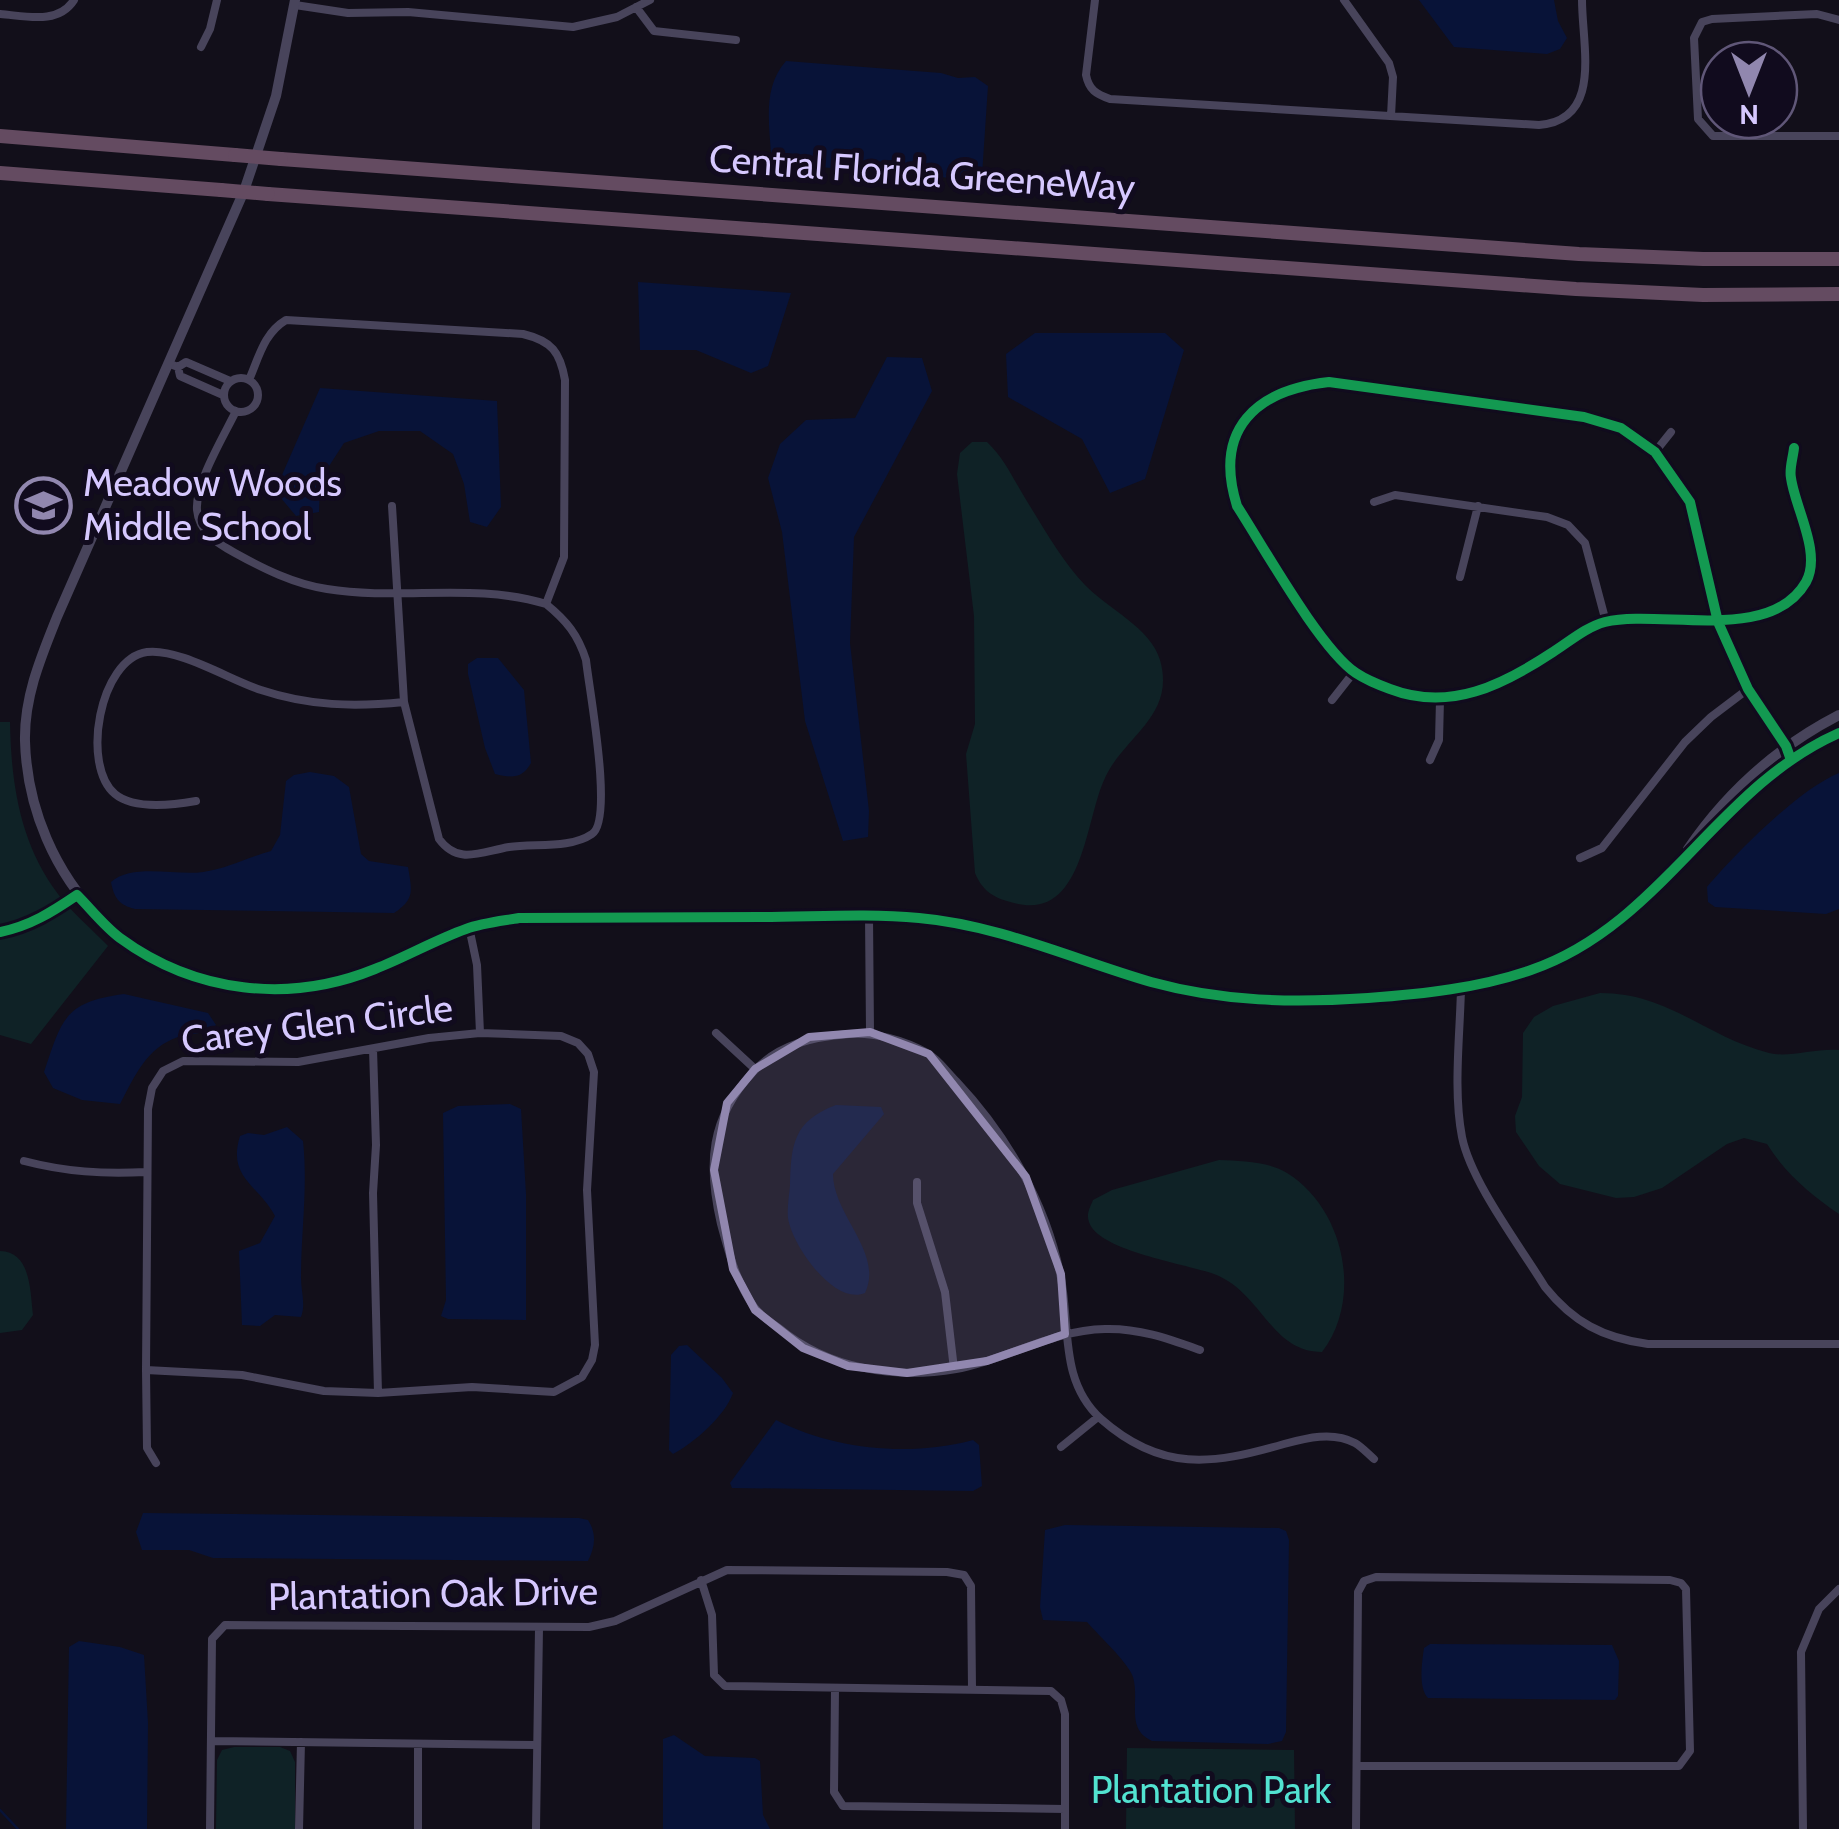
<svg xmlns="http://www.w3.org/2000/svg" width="1839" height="1829" font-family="Cabin,sans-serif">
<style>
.green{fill:#0f2226}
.water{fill:#081338}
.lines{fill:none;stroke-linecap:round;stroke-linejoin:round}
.stream{stroke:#081338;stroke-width:2.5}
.minor{stroke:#48445b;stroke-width:8}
.tertiary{stroke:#48445b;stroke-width:10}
.motorway{stroke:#644b61;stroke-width:14}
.motorway-bridge{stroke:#644b61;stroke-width:14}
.cycleway-casing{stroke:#110b1e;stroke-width:16}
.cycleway{stroke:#139951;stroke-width:10}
.marked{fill:#9187af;fill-opacity:0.2;stroke:#9187af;stroke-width:8;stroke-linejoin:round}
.labels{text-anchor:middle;stroke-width:10;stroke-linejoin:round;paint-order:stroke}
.street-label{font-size:38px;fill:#d6c8ff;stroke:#110b1e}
.poi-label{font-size:38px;fill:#d6c8ff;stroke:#110b1e;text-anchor:start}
.park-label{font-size:38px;fill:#52e2d1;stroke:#110b1e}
</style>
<rect width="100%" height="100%" fill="#120f1a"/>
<path class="green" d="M972,442H987C1005,459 1012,477 1025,498C1043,527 1062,561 1085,585C1107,608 1151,628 1160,660C1176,716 1124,736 1105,778C1085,819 1084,922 1014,903C994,898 983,892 975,873L966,754L975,724L974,616L957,474L960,453Z
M0,722H10C11,783 20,844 58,894C72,913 92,929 108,946L31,1044L0,1035Z
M1600,993C1669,993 1706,1037 1769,1053C1788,1058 1816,1048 1839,1050V1214C1811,1195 1785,1173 1767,1144L1744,1138L1727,1144L1662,1188L1634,1197L1616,1198L1560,1184L1539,1166L1516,1132L1515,1116L1522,1097L1523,1033L1534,1017L1553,1006Z
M1219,1160C1241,1161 1267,1161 1287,1173C1345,1209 1363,1299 1322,1352C1270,1352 1262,1292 1214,1274C1187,1264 1098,1251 1089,1222C1086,1214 1090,1208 1093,1200L1112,1190Z
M0,1251C31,1252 30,1290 33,1315L22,1330L0,1333Z
M234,1747H280L290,1751L295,1762V1829H216L217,1760L222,1750Z
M1127,1748L1294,1750L1295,1829H1126Z"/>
<path class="water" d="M1419,0H1554L1558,21L1567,38L1560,49L1547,54L1454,47Z
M786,61L941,73L958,78L975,77L988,86L982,175L951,178L795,165L771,153C769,121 763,87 786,61Z
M638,282L791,293L768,366L751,373L696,350H640Z
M1035,333H1165L1184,350L1145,479L1110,493L1082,439L1008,397L1006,354Z
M887,357L922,358L932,391L854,537L850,643L869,811L868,837L843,841L805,721L782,532L768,478L780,444L806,420L855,418Z
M320,388L497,401L501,507L487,527L470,522L464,484L453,454L420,431H379L344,443L320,480L319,512L296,516L275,491Z
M477,658H498L524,690L531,763C522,779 512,778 495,774L485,748L468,674V664Z
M310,772L334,776L349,787L361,854L369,861L408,867C412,891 415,899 394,913L135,909C119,905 114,898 111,882C133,863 176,876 203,872C226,869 249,857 271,851L280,835L286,781L294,775Z
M1839,773V909L1826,914L1715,907L1708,902L1707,887C1736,853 1799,789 1839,773Z
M124,994L208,1013L216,1025C204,1036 193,1032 178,1037C146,1048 135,1076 120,1104L82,1100L53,1088L44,1072C62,1019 64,1002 124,994Z
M510,1104L521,1109L526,1194V1320L448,1319L441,1316L446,1300L443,1113L458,1106Z
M836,1105L881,1107L884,1114L833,1174C833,1215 884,1253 865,1293C834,1306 792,1245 788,1218C787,1208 789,1196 790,1186C791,1145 793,1121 836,1105Z
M287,1127L303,1141C308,1187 301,1232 301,1278C301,1292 306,1304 301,1317L275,1315L260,1326L242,1325L239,1251L260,1243L275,1216C258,1184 227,1178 240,1136L248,1133L264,1135Z
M687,1345L722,1378L733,1393C725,1416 694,1443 673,1454L669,1450L671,1355L679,1346Z
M776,1420C835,1450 910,1457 973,1440L979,1445L982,1486L973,1491L732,1488L730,1483Z
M143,1513L579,1518L588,1520C597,1534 595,1547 588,1561L213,1558L189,1550H142L136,1532Z
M1065,1525L1279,1528L1286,1531L1289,1540L1286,1732L1282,1741L1268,1744L1152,1741C1125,1729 1140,1701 1133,1677C1128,1662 1098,1635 1087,1622L1043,1620L1040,1607L1045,1530Z
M79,1641L120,1647L144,1655L148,1723L147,1829H66L69,1647Z
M1430,1644L1612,1645L1619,1661L1618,1696L1615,1700L1428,1698C1418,1688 1422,1662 1424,1648Z
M674,1735L705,1756L755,1758L760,1761L763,1815L770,1829H663V1739Z"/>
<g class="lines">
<path class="stream" d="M0,1810L18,1829"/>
<path class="minor" d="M1095,0L1086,75C1089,90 1096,94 1110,99L1539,125C1603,120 1582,46 1582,0
M1344,0L1389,63L1393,77L1391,116
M295,5L348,13L408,12L573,27L617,17L650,0
M636,7L654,31L736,40
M0,14C26,16 58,25 74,0
M1839,20L1817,14L1712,19L1702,22L1694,38L1698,119L1713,136H1839
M201,47L210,29L217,0
M170,364L178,367L180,376L223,395
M178,367L186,362L230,381
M224 395a17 17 0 1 1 34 0a17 17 0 1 1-34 0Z
M236,411C224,436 195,483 197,510C199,532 217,543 235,553C264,569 294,584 327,589C401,601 474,582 546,604L564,557L565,380C560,352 552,341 523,334L286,320C264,333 259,357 249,380
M1655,452L1671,432
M1374,502L1395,495L1547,517L1568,525L1585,543L1606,622
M392,506L404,702L439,839C458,865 480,852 509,847C534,843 570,849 592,834C614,820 589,689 586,660C578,635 567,621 546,604
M1460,577L1478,506
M1332,700L1354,672
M1430,760L1439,740L1440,700
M1791,760L1786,746L1748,689L1718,622L1690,502L1655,452L1621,428L1584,417L1329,382C1256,390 1213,429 1237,506C1263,546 1320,649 1356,673C1365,679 1379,685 1390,689C1450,712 1503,685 1553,652C1569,642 1586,627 1605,622C1660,609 1771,644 1806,582C1822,553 1795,508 1791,478C1789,469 1793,458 1794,448
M196,801C173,805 134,810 115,794C81,766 99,659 147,652C179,648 230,680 261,690C309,706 354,707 404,702
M1580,858L1602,848L1685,742L1711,717L1748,689
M869,916L870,1032
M469,927L477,965L480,1033
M1461,988C1460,1036 1453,1090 1462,1137C1471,1182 1520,1246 1545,1287C1573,1322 1603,1338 1648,1344H1839
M716,1033L755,1069
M373,1049L376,1145L373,1193L378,1393
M24,1161C66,1172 103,1174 146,1172
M917,1182V1203L945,1292L954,1369
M1200,1350C1169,1339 1139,1328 1105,1329C1052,1330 1006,1360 956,1369C894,1380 827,1368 779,1328C770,1322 760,1315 754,1307C736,1282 729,1253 721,1224C707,1164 710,1118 753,1072C779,1044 812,1037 849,1034C874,1032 904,1040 927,1053C938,1059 947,1072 956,1081C1006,1134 1045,1201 1060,1273C1071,1323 1058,1380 1101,1419C1161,1472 1212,1465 1284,1444C1306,1438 1333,1431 1355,1443C1362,1447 1368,1454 1374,1459
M146,1370L148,1109L152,1088L163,1071L183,1061L298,1062L429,1038L480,1033L561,1036L578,1043L588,1054L594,1072L587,1190L595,1345L592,1360L582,1377L554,1392L472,1387L378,1393L324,1391L242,1375L146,1370L147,1448L156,1463
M1061,1447L1098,1417
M701,1580L712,1615L714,1675L725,1686L1051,1691L1061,1700L1065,1714V1829
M835,1689L834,1792L843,1806L1065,1809
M211,1741L537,1745
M210,1829L212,1639L225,1625L589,1627L615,1621L727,1570L947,1572L964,1575L971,1586L972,1689
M299,1829L301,1742
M418,1829V1744
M536,1829L539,1628
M1356,1829L1358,1592L1364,1581L1376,1577L1670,1580L1681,1583L1686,1589L1690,1751L1679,1766H1357
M1803,1829L1801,1652L1819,1609L1839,1589"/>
<path class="tertiary" d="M295,0L276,96L244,191L57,617C41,657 24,697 25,741C29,878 138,996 280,991C349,988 403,951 466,928C483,923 502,921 519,918C599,918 680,917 760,917C813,917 866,913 919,918C999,925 1075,960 1151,982C1224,1002 1293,1003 1368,998C1423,994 1479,988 1531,970C1662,925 1716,787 1839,733
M1688,849C1727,792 1777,747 1839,715"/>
<path class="motorway" d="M0,136L235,155
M281,159L1579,254L1703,259H1839
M0,173L221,190
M268,194L1576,289L1703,295L1839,294"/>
<path class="motorway-bridge" d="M235,155L281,159
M221,190L268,194"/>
<defs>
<path id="cycleway" d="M1791,760L1786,746L1748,689L1718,622L1690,502L1655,452L1621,428L1584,417L1329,382C1256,390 1213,429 1237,506C1263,546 1320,649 1356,673C1365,679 1379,685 1390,689C1450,712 1503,685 1553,652C1569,642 1586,627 1605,622C1660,609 1771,644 1806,582C1822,553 1795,508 1791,478C1789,469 1793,458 1794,448
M0,932C30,926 52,912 77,895C91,909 104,926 120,938C195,993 289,1004 375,969C406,957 435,940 466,929C482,923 502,921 519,918C599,918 680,917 760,917C813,917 866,913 919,918C999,925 1075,960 1151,982C1224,1002 1293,1003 1368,998C1423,994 1479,988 1531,970C1662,925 1716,787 1839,733"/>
</defs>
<use href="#cycleway" class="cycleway-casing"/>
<use href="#cycleway" class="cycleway"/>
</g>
<path class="marked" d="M870,1032L929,1054L1026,1177L1061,1274L1065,1334L987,1361L907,1373L848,1366L803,1348L755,1310L733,1269L714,1170L727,1103L755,1069L809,1037Z"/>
<defs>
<symbol id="school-ring" viewBox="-11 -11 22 22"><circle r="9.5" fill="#110b1e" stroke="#9187af" stroke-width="1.5"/><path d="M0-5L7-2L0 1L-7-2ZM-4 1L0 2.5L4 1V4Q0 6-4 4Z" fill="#9187af"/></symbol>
</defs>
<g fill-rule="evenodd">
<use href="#school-ring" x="12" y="474" width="63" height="63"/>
</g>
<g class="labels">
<g class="street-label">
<text transform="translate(922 173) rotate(4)" y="13">Central Florida GreeneWay</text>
<text transform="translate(317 1024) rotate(-7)" y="13">Carey Glen Circle</text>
<text transform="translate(433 1594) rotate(-1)" y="13">Plantation Oak Drive</text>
</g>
<g class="poi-label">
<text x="83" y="496">Meadow Woods<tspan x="83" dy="44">Middle School</tspan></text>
</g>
<g class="park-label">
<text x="1211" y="1803">Plantation Park</text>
</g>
</g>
<g transform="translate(1749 90) rotate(180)"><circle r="48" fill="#110b1e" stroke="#605778" stroke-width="2.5"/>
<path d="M0-8L18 38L0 25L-18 38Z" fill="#9187af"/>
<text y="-15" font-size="28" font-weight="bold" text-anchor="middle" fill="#d6c8ff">N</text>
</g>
</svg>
